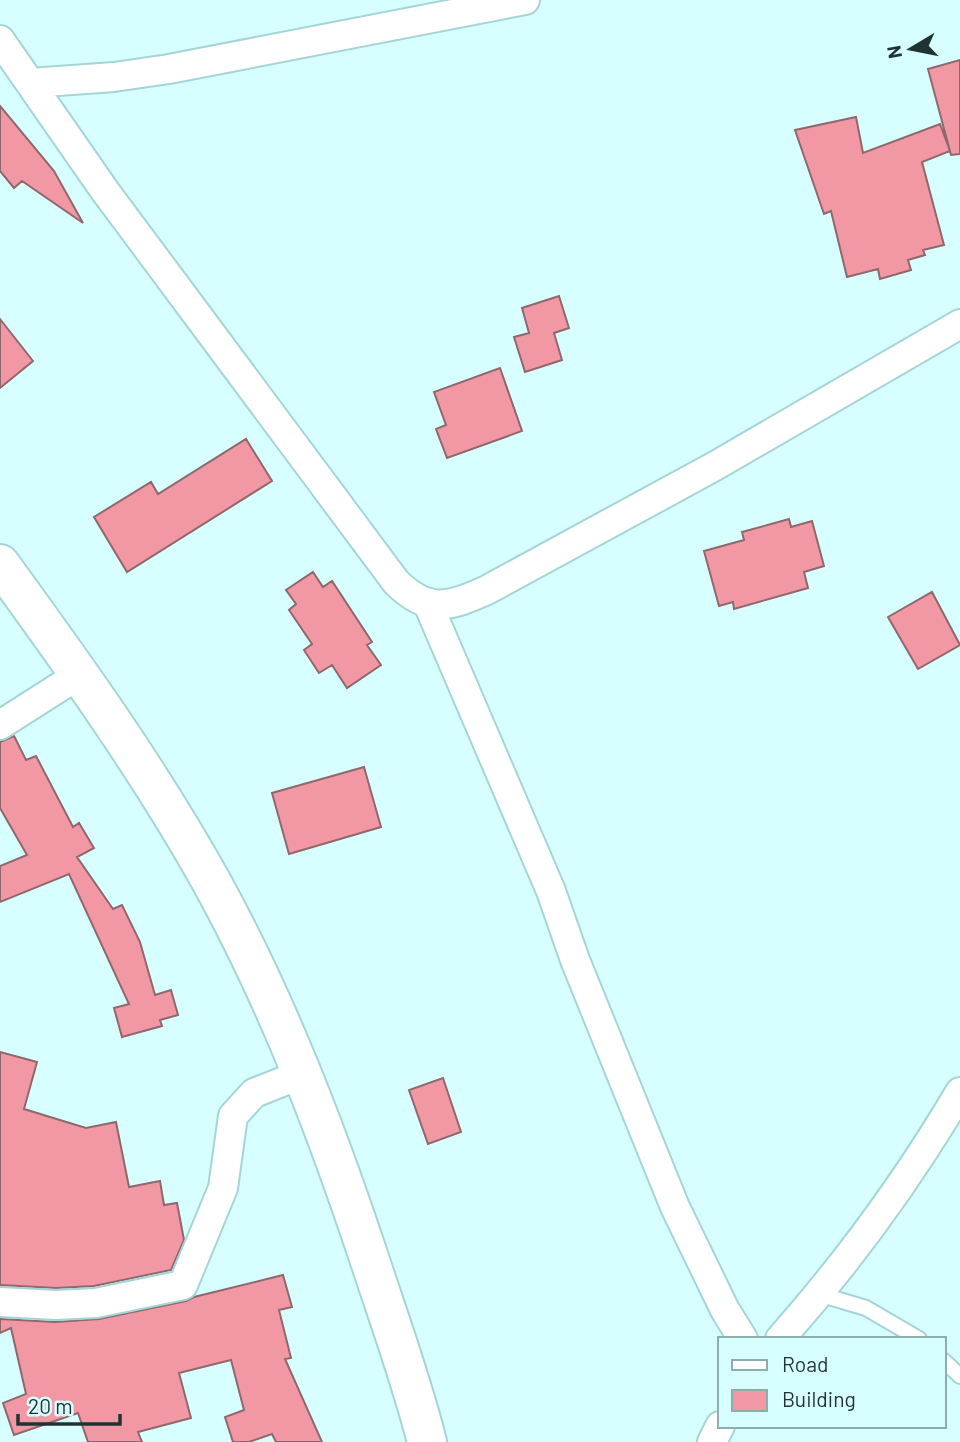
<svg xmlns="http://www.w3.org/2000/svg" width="960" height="1442" viewBox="0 0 960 1442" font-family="Barlow,sans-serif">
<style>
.building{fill:#f298a4;stroke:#8e686c;stroke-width:2}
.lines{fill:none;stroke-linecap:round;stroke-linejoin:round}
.lane-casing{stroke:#a5d5d5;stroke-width:18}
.street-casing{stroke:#a5d5d5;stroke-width:32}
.secondary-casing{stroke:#a5d5d5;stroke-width:42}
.lane{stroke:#fff;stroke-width:14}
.street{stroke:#fff;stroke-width:28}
.secondary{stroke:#fff;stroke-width:38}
</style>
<rect width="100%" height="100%" fill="#d8ffff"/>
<path class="building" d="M960,60V154L951,155L928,69Z
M0,106L54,171L83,223L22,181L14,188L0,171Z
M856,117L863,153L940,124L950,151L922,162L944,245L923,250L925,255L908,260L911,270L880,279L878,269L847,277L831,211L824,214L795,130Z
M559,296L569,328L554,333L562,360L525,372L514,337L529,333L522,308Z
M0,319L33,361L0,388Z
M500,368L522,431L447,458L436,429L446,425L434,392Z
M246,439L272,481L127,572L94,517L151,482L158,494Z
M789,519L791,527L812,521L824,566L804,572L808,588L734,609L733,602L719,606L704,551L744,540L742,532Z
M313,572L323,587L332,581L372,642L367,645L381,665L347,688L332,665L319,673L304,650L312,644L289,610L296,604L286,590Z
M932,592L960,645L918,669L888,617Z
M14,736L26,760L36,756L73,827L79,823L94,848L77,857L113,909L122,905L140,942L155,995L171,990L178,1015L160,1020L162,1026L122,1037L114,1008L129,1004L69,874L0,902V866L27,855L0,808V742Z
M364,767L381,827L289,854L272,793Z
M0,1052L37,1062L24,1109L86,1128L116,1122L129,1187L160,1181L164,1205L177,1203L184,1240L171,1270L94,1286L56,1288L0,1285Z
M443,1078L461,1132L428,1144L409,1090Z
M283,1275L292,1307L279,1310L291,1358L285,1359L322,1442H276L272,1434L249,1442H233L225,1417L244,1410L231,1360L179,1373L191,1418L138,1432L142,1442H88L78,1413L14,1435L3,1403L26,1394L11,1328L0,1333V1319L55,1322L99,1319L186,1301L194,1297Z"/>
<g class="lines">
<defs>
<path id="lane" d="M819,1294L866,1308L919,1339
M944,1361L960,1376"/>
<path id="street" d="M0,40L105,191L396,582C428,614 449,607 487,590L715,466L960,324
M30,83L114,77L169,69L525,0
M428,604L551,891L575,960L675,1207L725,1310L743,1339
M0,725L80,674
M0,1302L56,1305L96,1303L183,1285L223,1188L233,1116L254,1093L302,1074
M780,1339C848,1262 908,1180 960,1092
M712,1442L720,1426"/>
<path id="secondary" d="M0,564C75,667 149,770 211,881C280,1006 330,1139 375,1276C393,1330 413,1386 427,1442"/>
</defs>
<use href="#lane" class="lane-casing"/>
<use href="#street" class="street-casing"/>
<use href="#secondary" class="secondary-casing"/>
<use href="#lane" class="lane"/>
<use href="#street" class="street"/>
<use href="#secondary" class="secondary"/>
</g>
<rect x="718" y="1337" width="228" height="91" fill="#d8ffff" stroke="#8eadad" stroke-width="2"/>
<rect x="732" y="1360" width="35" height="10" fill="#ffffff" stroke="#8eadad" stroke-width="2"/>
<text x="782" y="1372" font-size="21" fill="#1f3333">Road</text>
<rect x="732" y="1390" width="35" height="21" fill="#f298a4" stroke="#8eadad" stroke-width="2"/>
<text x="782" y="1407" font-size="21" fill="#1f3333">Building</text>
<g transform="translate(911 49) rotate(260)" stroke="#d8ffff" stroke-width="5" paint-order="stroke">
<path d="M0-5L12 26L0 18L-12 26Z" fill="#1f3333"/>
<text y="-10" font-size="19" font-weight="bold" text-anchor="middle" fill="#1f3333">N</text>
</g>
<path d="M18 1414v10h102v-10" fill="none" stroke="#1f3333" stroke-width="3.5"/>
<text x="28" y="1414" font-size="21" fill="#1f3333" stroke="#d8ffff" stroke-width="5" paint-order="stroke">20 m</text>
</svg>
